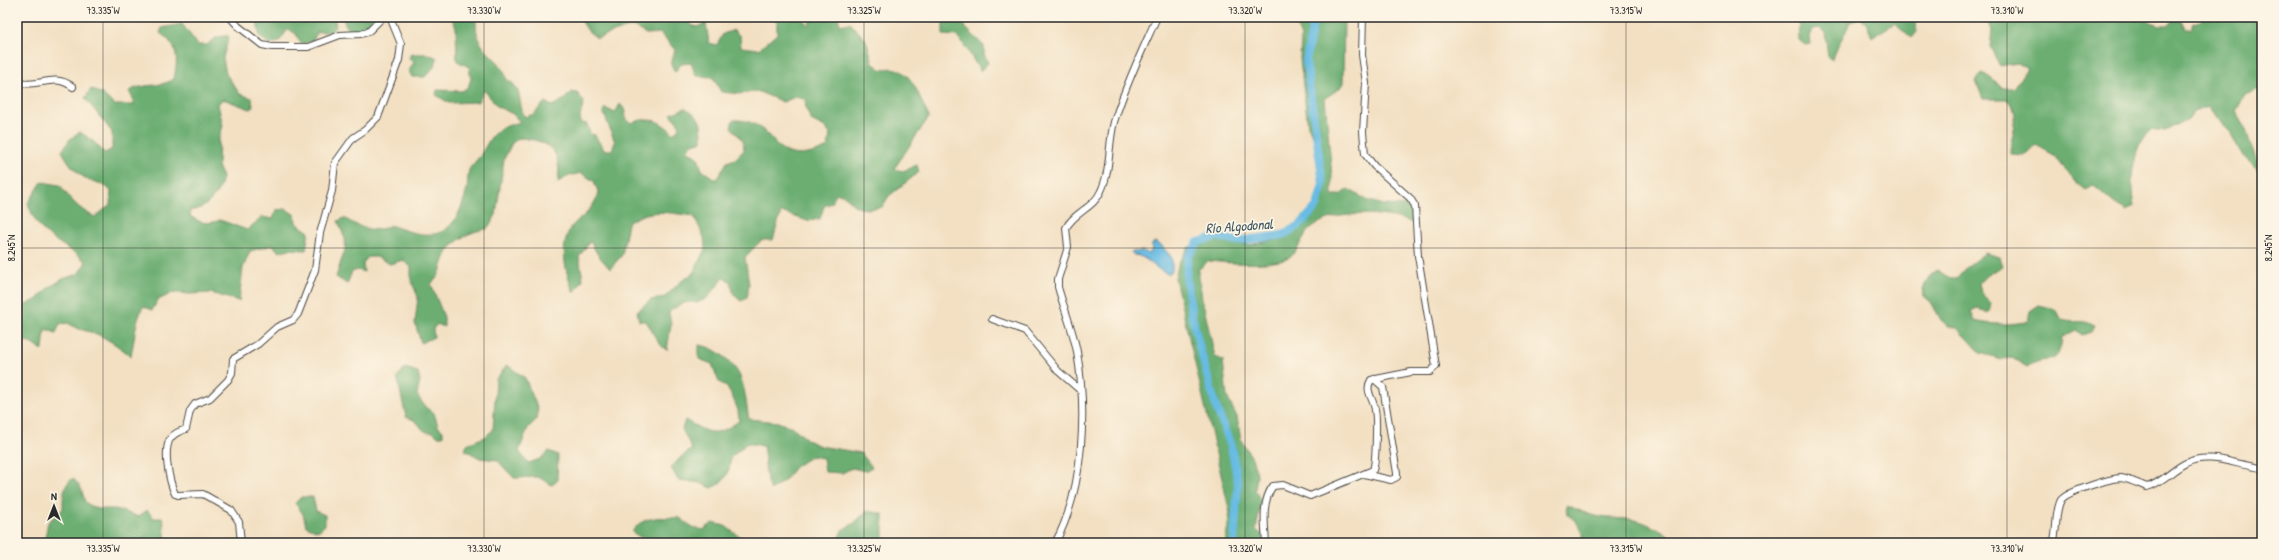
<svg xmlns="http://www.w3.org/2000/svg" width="2279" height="560" viewBox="0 0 2279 560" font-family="'Patrick Hand',sans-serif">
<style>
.forest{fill:#6cae72;stroke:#4c6c4e}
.water{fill:#67bbe3;stroke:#497387}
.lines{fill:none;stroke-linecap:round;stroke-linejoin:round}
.river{stroke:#67bbe3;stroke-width:8}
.minor-casing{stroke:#494642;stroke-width:8}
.minor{stroke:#fff;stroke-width:6}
.ticks{fill:none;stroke:#2b2b2b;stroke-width:1;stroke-opacity:0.45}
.labels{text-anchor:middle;stroke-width:3.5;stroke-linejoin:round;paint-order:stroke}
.water-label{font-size:14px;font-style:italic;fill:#3d5662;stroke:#fcf5e5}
.neatline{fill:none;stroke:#2b2b2b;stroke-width:1.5}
.ticks-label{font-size:10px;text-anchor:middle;fill:#2b2b2b}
</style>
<rect width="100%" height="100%" fill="#fcf5e5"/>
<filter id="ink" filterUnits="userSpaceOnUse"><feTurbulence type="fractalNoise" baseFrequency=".025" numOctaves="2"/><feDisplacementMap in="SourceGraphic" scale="8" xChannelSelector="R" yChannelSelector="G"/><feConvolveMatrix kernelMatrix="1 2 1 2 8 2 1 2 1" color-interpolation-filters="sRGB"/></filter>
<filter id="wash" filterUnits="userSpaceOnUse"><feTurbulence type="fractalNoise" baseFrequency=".012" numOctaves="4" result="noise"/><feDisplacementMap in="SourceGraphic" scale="16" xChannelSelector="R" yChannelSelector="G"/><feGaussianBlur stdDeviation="0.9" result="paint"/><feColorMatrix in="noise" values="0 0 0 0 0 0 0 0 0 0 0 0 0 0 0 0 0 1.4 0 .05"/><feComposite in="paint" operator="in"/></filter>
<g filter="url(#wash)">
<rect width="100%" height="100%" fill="#f3e0c3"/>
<path class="forest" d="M257,17H334L336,26L331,32H317L313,41L301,44L296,34L288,29L279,42L269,44L259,36Z
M342,17H378L369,29L348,30Z
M451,17H476C476,25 476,34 480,42C489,58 501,58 507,80C524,87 517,104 525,117L534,114L545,102L552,106L565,99L571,92L577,93L584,102L580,116L581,123L587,124L591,135L594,134L604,150H612L615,142L603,111L605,108L615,113L620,104L626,111L625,118L631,123C649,116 660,120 674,134L680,126L671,114L685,108C701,116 702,123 702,141L693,144L687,150L698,158L702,170L716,180L727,162L735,159L744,150L743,141L731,127L733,120C781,118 767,175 828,147L830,134L825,127L811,120L806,109L805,99L795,97L783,102L757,91L742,94L721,92L713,77L696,76L691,63L681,64L675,72L671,64L675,50L660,33L646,34L635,27L625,28L597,38L588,31L579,17H696L690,25L697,27L706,23L709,43L717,45L723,34L734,30L740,36L741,47L759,49L777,34V21L767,17H801L809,26L811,17H838L840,25L850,23L866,40L873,63L881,70C911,60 918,97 929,117L894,169L903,171L917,165L919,172L889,196L882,207C867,210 855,211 847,197L836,193L832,203L824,206L820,219L808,221L781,212L773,240H762L745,257L749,284L747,298L741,301L734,295L730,281L724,278L707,298L697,303C685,300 679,305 669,312L671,325L667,350C657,345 653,331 646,321H639L637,311L651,300L665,297L679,283L693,273L705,249L704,237L694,216C668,213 650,207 628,223L622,255L610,269L598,255L590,241L579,257L583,279L574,293C565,272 558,244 573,225C578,219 585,216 589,210C593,206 596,199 599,194L594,181L581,173L569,176L558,182C562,150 549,140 519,138L512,143L504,159L496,215L487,229C469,231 450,242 444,260C439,273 441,275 431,284L444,317V327L437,324L433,329L434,337L421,343L415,323L418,297L411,280V267L403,260L390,264L377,257H368L363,263L364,272L358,270L352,272L347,284L336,277L345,249V239L338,221L344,218C359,227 375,235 390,225C435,242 454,239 467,189C468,183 467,173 470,168C473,164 477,160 480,156C494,133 491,130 520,122L513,114L498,107L484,90L478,102L449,103L436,95L437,90L462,91L468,87L471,79L469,67L457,61L456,27Z
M945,17H965L964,26L984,46V54L988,63L980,71L967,49L957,36L943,35V22Z
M1298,17H1344L1343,83L1339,89L1325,98L1332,177V195H1340L1348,189L1367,200L1383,205L1412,206L1414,214L1412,223C1388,211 1325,209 1307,232C1301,240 1296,257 1284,260C1260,266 1232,263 1208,261L1198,270L1202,299L1215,357L1223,360L1227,397L1237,417L1241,440L1252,458L1257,474L1255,490L1261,501L1256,530L1263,535V543H1225L1230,513L1175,278L1179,262L1189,247L1210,240L1250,245L1278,239L1302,224L1318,206L1324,184L1320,152L1308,126L1300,60L1301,37L1295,22Z
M1798,17H1911L1915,23L1917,32L1912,38L1895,23L1872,37L1866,23L1860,18L1850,21C1846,35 1836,45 1832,59L1828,57L1825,33L1820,28L1813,29L1809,36L1810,44L1805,45L1799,40Z
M1984,17H2144L2145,20L2160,25H2170L2172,21H2181L2185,29H2191L2193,23L2200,21L2204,17H2262V88L2245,95L2236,111C2249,128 2249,148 2259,165L2258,170L2244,156L2229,131L2208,107L2193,112L2188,119L2165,131L2150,129C2132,152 2129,179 2134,207L2127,211L2115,204L2093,185L2085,190L2075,182L2054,155L2036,145L2026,155L2010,154C2010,132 2023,120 2008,99H1983L1976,81L1982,74L1992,78L2002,88H2014L2027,69L2017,63L2000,66L1990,47L1992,30Z
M182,24L198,45H207C214,38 219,35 229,36L223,58L226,74L240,94L252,98L253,107L250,109L223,99L218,104L223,126L219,138L218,166L223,178C219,193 206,211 190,210V216C201,223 207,225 220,220L247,230L262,217L273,219L276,210L286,209L295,215L296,223L309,232L306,250L289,249L279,252L273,245L250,251L243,268L239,301L210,293L189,294L175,292L158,300L152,310L143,306L137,322L131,356C121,348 111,341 99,335C88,330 78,331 68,323L60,324L56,333L45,329L43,350L28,342L17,339V309L36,300L48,288L63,279L78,274L86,262C62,240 39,240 28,203L42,182L60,185C70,199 79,210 95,217L110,205L111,191C101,181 96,184 85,178C74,171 68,162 62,151L70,139L80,132L93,141L105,153L112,149V132L85,98L91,89L102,94L115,105H134L133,99L129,91C143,83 160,88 174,79C178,58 179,46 160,33L162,28Z
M411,54H429L437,58L435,66L425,77H412L409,71L414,62L409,58Z
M1985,253L2000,257L2003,266L1987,275L1979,283L1981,293L1991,303L1989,312L1977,309L1971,312L1975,321C1988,325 2015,325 2028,321L2030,311L2039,305L2056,309L2062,320C2073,324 2084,318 2094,326L2091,332L2082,335L2076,330L2062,337C2059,371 2046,353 2027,367L2012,358L2002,359L1980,353L1957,328L1948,326L1941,320L1931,302L1924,296L1923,286L1929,277L1937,270L1948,277L1957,279L1966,267Z
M699,345C716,347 735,363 741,379C746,392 746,406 749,419L778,422L795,429L809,441L820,446L861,453L872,467L865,471L852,468L842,473L825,472L823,458L812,456L795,467L785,480L771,490C764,478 766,461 763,446L747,443L730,458C731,473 725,481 712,488L700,483L678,480L671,468L680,458L692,449L682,429L685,420C710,434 714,438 739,421L738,410L732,396L726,386L719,382L712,364L699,359Z
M507,365L525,378L538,409L536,420L528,428L519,451L528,463L540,459L549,451L558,455L557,481L552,485L538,477L514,478L497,460L480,458L465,450L467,444L485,437L493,430L496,379Z
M405,368L418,372L420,381L417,395L426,408L434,413L438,426L443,431V436H437L433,432C421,433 423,427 415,421C413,419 408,418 406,417L397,377Z
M73,478L81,488L85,502L91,506L98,509H116L139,517L147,510L154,518H163L166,540L160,541V543H44L48,522L63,509C63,496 62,486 73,478Z
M301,497H313L316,511L325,515V525L318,531L306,526L303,514L295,503Z
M1566,505C1581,511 1595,518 1611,518C1619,519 1627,518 1635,520C1654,524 1667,537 1685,543H1581C1585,529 1577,522 1567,514Z
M867,511L883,514V543H837L842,530L853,524Z
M680,518L692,527L703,530L713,523L725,526L743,539H758L769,543H657L655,538L640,537L632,532C644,514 661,518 680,518Z"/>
<path class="water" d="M1155,242L1161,245L1172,258V271L1168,274C1154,269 1147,255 1133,255L1131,252L1143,251L1149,254L1152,249V244Z"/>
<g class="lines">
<path class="river" d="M1234,543L1238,483L1231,446L1216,407L1200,349L1192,316L1186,276L1188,257L1198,242L1217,237L1237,241L1283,235L1301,224L1317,206L1323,184L1306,61L1314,17"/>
</g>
</g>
<g filter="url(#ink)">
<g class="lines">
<defs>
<path id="minor" d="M230,17L238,26L262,45L272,47H308L340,35L361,34L368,32L383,17
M17,83C40,88 53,72 73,87
M992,319L1025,331L1058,371L1081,391
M1364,474L1391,480L1397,477V473L1383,387L1374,379
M241,543L239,522L231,510L203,494L178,495L175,494C169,481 163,451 170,439C174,433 180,431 186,429L190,411L195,404L210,398L228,380L232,373L233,359L258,344L277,327L293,320L298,314L315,270L320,233L332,191L335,163L353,138L365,130L378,117L399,60L401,44L390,17
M1055,543C1084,490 1087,411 1077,352C1073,330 1064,309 1058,287V279L1068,247L1066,228C1074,212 1094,208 1101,191C1111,170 1108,144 1114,122C1125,86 1142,51 1157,17
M1266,543C1265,525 1261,502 1273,486L1283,485L1310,496L1373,470C1376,463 1377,418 1375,410C1374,399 1364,391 1371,380L1411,372H1430L1436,366L1418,256L1415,206L1410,198L1374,166L1365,154L1363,132L1366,83L1362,55L1363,17
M2053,543C2058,530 2054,513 2061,500C2066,492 2111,478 2121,478C2129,479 2139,484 2147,487C2162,483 2173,469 2186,463C2209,451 2238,466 2262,468"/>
</defs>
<use href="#minor" class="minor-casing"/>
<use href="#minor" class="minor"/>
</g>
</g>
<path class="ticks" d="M103,17V543M484,17V543M864,17V543M1245,17V543M1626,17V543M2007,17V543M17,248H2262"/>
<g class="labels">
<g class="water-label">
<text transform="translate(1239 226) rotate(-4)" y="5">Río Algodonal</text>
</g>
</g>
<rect width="2279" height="560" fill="none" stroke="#fcf5e5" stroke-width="44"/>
<g transform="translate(54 506)" stroke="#fcf5e5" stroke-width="3" paint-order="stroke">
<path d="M0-3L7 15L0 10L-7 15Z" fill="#2b2b2b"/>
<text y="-6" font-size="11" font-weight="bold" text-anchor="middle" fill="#2b2b2b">N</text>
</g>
<rect x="22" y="22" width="2235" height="516" class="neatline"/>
<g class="ticks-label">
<text x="103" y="14">73.335°W</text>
<text x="484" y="14">73.330°W</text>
<text x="864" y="14">73.325°W</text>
<text x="1245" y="14">73.320°W</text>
<text x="1626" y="14">73.315°W</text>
<text x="2007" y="14">73.310°W</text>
<text transform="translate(11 248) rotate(-90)" y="4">8.245°N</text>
<text transform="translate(2268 248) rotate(-90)" y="4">8.245°N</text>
<text x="103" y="552">73.335°W</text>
<text x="484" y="552">73.330°W</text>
<text x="864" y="552">73.325°W</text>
<text x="1245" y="552">73.320°W</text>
<text x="1626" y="552">73.315°W</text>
<text x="2007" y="552">73.310°W</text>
</g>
</svg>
